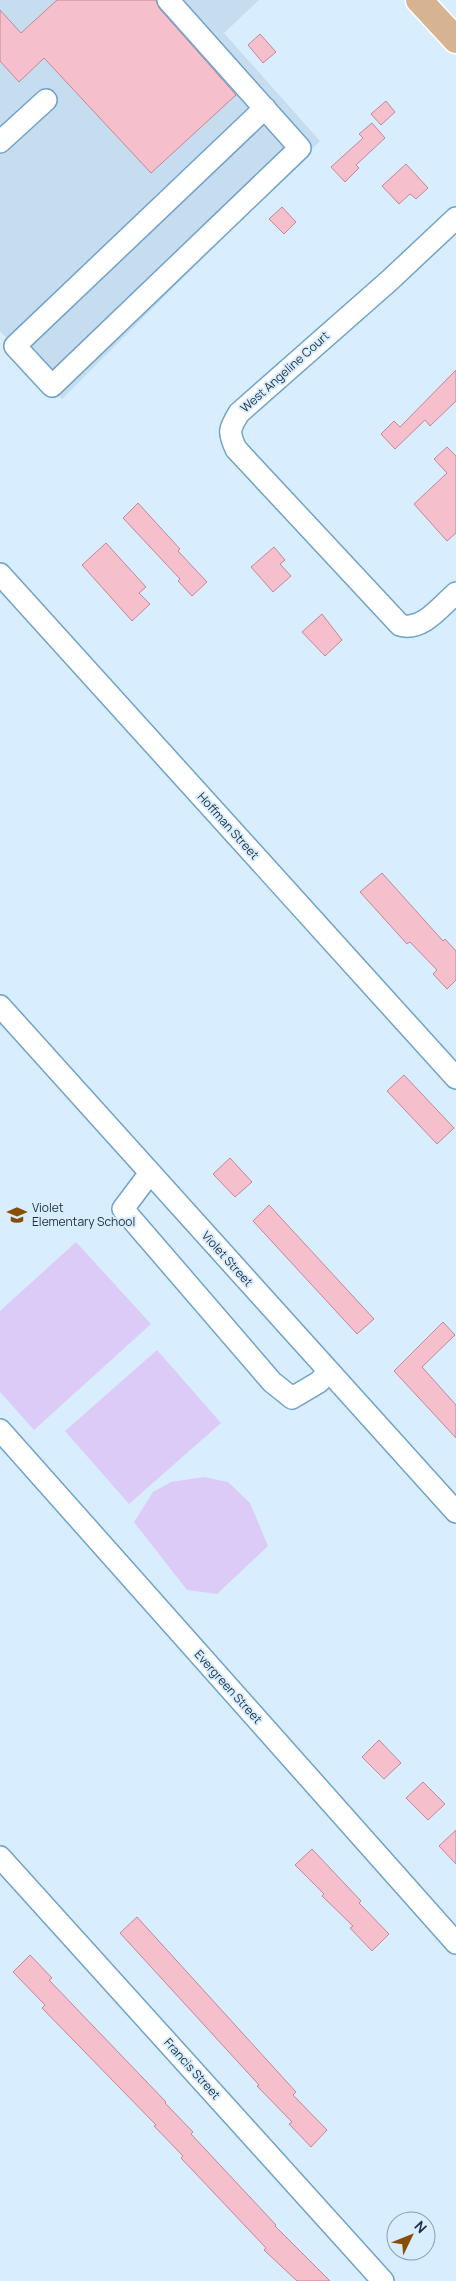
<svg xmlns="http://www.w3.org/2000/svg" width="456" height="2281" viewBox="0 0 456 2281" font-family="Manrope,sans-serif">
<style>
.built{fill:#c6ddf0}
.green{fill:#ddcbf7}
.building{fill:#f5bfcb;stroke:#c58695}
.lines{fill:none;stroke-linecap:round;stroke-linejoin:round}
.minor-casing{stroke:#70a2ca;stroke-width:24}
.major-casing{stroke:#fff;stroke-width:29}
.minor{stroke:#fff;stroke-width:21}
.major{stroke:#d7b491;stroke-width:26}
.labels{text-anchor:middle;stroke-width:4;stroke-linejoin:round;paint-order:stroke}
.street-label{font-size:12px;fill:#1a2e3f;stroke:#d8edfe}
.poi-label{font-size:12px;fill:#1a2e3f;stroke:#d8edfe;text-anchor:start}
</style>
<rect width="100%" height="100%" fill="#d8edfe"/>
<path class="built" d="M0,0H259L224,33L320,141L62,399L0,331Z"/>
<path class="green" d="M76,1242L151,1324L34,1430L0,1392V1311Z
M157,1350L221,1423L129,1504L65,1431Z
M204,1477L228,1482L250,1503L268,1546L217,1594L187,1590L134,1522L153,1492L171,1482Z"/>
<path class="building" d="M57,0H156L159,8L236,95L151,173L44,58L19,82L0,61V10L21,33Z
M260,34L276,52L263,63L248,45Z
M386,101L395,112L381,125L371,114Z
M372,123L385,138L356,165L359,168L345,182L331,167L363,138L359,134Z
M406,164L428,188L416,199L410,194L399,204L382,186Z
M282,207L296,222L284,234L269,219Z
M456,370V401L430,426L425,420L395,449L381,434L394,421L400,427Z
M447,447L456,456V533L447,541L414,504L447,473L434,459Z
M138,503L180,549L178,551L207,582L192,596L178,581L180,579L123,518Z
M106,543L146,587L139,593L150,604L132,621L82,565Z
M274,547L285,560L280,564L291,576L273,592L251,567Z
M322,614L342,640L325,656L302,632Z
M382,873L443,941L445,939L456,951V980L447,989L433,974L437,970L410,942L407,944L360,892Z
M404,1075L454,1128L437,1144L387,1091Z
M230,1158L252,1182L235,1197L213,1174Z
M269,1205L374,1319L357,1334L253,1221Z
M443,1322L455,1335L422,1367L456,1405V1438L394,1371Z
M379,1740L401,1763L384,1779L362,1757Z
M423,1782L445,1804L428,1820L406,1798Z
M456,1830V1864L439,1846Z
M312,1849L361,1901L359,1903L389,1934L372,1951L350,1928L353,1926L322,1896L324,1894L295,1865Z
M137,1917L296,2092L293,2095L327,2130L311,2147L289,2124L292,2122L257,2086L259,2085L120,1933Z
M30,1955L52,1978L49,1980L166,2102L165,2103L193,2132L191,2134L276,2225L275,2226L330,2281H297L264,2250L266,2248L181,2158L183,2156L154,2126L156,2125L42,2008L45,2005L13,1972Z"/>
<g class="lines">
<defs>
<path id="minor" d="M168,0L300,148L52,386L15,346L265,108
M0,142L46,100
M456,218L390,280L239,413C229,429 228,432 236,449L400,625C422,632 441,606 456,593
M0,574L456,1078
M0,1006L456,1512
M150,1173L123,1209L272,1382L292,1398L319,1382L328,1372
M0,1430L456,1943
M0,1857L383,2281"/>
<path id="major" d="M419,0L456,40"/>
</defs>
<use href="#minor" class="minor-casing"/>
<use href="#major" class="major-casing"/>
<use href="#minor" class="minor"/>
<use href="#major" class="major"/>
</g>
<defs>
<symbol id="school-bare" viewBox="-9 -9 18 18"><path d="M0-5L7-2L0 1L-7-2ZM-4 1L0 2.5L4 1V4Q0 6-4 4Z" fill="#884f04" stroke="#d8edfe" stroke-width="2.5" paint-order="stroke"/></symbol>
</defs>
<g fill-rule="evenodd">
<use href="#school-bare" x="3" y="1201" width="28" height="28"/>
</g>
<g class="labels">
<g class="street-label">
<text transform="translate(285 372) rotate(-42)" y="4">West Angeline Court</text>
<text transform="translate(228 826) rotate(48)" y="4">Hoffman Street</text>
<text transform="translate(227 1259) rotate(48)" y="4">Violet Street</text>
<text transform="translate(228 1687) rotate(48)" y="4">Evergreen Street</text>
<text transform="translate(192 2069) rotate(48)" y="4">Francis Street</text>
</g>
<g class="poi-label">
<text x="32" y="1212">Violet<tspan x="32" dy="14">Elementary School</tspan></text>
</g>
</g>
<g transform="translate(411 2236) rotate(47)"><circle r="24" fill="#d8edfe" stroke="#8ca1b2"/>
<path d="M0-4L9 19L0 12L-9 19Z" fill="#884f04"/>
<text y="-8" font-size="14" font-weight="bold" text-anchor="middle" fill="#1a2e3f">N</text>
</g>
</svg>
